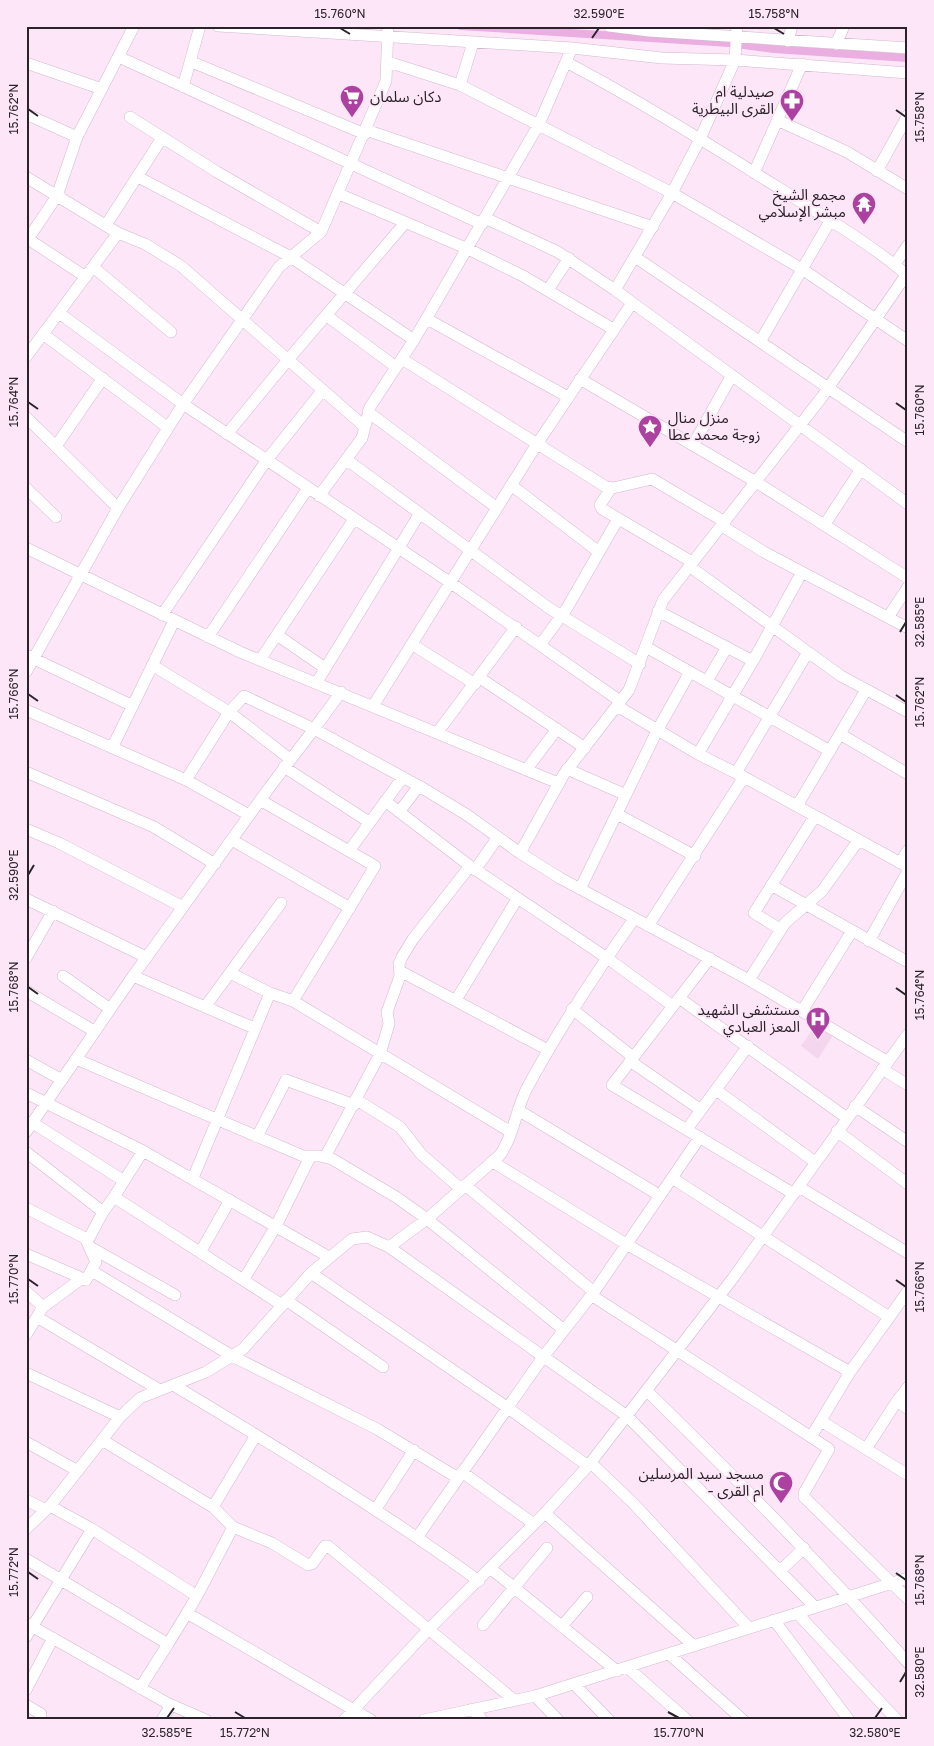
<svg xmlns="http://www.w3.org/2000/svg" width="934" height="1746" viewBox="0 0 934 1746" font-family="'Golos Text','Noto Sans Arabic',sans-serif">
<style>
.built{fill:#f4d7ef}
.lines{fill:none;stroke-linecap:round;stroke-linejoin:round}
.canal{stroke:#ebaee1;stroke-width:8}
.minor-casing{stroke:#d1bacc;stroke-width:12}
.minor{stroke:#fff;stroke-width:11}
.ticks{fill:none;stroke:#2b232a;stroke-width:2}
.labels{text-anchor:middle;stroke-width:4;stroke-linejoin:round;paint-order:stroke}
.poi-label{font-size:15px;fill:#2b232a;stroke:#fee6f9;text-anchor:end}
.neatline{fill:none;stroke:#2b232a;stroke-width:2}
.ticks-label{font-size:12px;text-anchor:middle;fill:#2b232a}
</style>
<rect width="100%" height="100%" fill="#fee6f9"/>
<path class="built" d="M816,1024L834,1034L818,1059L801,1046Z"/>
<g class="lines">
<path class="canal" d="M461,26L729,43L774,49L908,58"/>
<defs>
<path id="minor" d="M218,26L572,48L662,58L735,60L908,73
M609,26L649,31L908,48
M737,26L735,60L700,139L672,193L615,290L908,504
M788,41L792,26
M836,44L844,26
M119,57L482,224
M192,62L365,134
M388,62L460,85L672,193L802,269L908,341
M566,62C640,101 711,145 782,190C824,217 870,243 908,276
M26,63L102,89
M460,85L473,43
M183,87L200,26
M26,114L77,137
M130,117L217,172L321,232
M777,120L847,152L908,189
M366,130L653,227
M877,171L908,115
M754,173L802,64
M26,177L118,233L145,244L181,266L365,427
M138,177L289,256L414,340
M339,194L468,249L523,276L613,329
M485,218L558,252L615,290
M106,225L162,138
M28,239L86,277
M26,242L57,196L77,137L134,26
M635,257L908,442
M895,264L908,245
M93,267L171,332
M548,290L569,258
M59,313L183,404L451,583L620,701
M327,316L396,367
M427,319L568,397
M43,334L167,427
M760,342L830,221
M26,357L118,233
M402,359L606,487L613,488L652,479L725,522
M580,379L756,482L908,578
M368,412L497,508
M26,417L118,508
M227,434L287,361L405,223
M693,445L732,375
M56,446L103,378
M347,460L549,608L640,664
M511,485L599,552
M26,488L56,517
M611,488L600,505L602,509L692,562
M319,496L362,438L370,407L414,340L539,124L572,48
M825,524L861,469
M722,526L764,552L908,628
M26,548L240,652L558,783
M689,566L841,676L908,712
M658,611L753,661
M162,615L266,461L322,391
M888,617L908,587
M277,635L325,668
M208,637L308,488
M413,645L475,684
M540,645L567,608L618,519
M646,647L830,751
M28,656L133,706
M260,660L354,519
M152,665L229,712L290,759
M26,672L118,508L183,404L279,267L321,232L386,81L388,26
M480,678L585,748
M707,681L727,647
M317,682L420,513
M373,706L537,444L632,303
M617,706L698,754L744,777L908,867
M26,710L186,780L249,815
M437,733L516,627
M840,734L908,774
M112,748L174,621
M698,754L753,661L802,572
M284,767L369,822
M567,769L626,795
M526,770L557,729
M26,772L154,827L215,864
M736,773L808,652
M186,780L229,712L244,696L314,729L341,692
M260,800L375,866L293,1001L511,1132
M385,801L470,866L607,958L673,1006
M797,806L866,690
M399,812L419,786
M617,814L695,856
M26,829L59,843L183,907
M232,840L350,908
M349,851L403,777
M520,853L564,774L629,690L663,600L822,397L906,275
M900,863L908,850
M475,870L498,837
M771,885L908,962
M580,889L657,731L690,672
M26,899L146,957
M648,926L744,777
M780,929L754,913L815,816
M869,941L908,871
M26,958L53,911
M710,958L612,1085L794,1194
M400,971L548,1050
M230,973L270,993
M63,976L110,1009
M133,976L254,1028
M749,980L785,923L822,891L858,841
M26,991L94,1031
M679,998L847,1118
M456,1000L517,899
M205,1007L281,903
M572,1009L633,1057
M802,1011L852,931
M76,1059L303,1156H320L332,1159L396,1197L427,1219L564,1330
M26,1060L62,1080
M630,1061L701,1110
M882,1069L908,1085
M716,1090L815,1162
M26,1093L143,1151L329,1257
M357,1100L400,1127L421,1154L461,1189
M855,1106L908,1142
M518,1110L659,1195
M33,1123L124,1181L114,1197L282,1305
M687,1129L748,1046
M837,1131L908,1184
M26,1132L133,976L269,788L314,729L419,786L467,815L520,853L560,878L749,980L888,1062
M257,1137L286,1080L354,1105
M26,1152L103,1212L114,1197
M325,1157L380,1054L389,1024L387,1012L400,976L399,964L402,957L413,939L470,866
M493,1162L626,1244L850,1372
M193,1178L270,993L293,1001
M672,1178L889,1317
M124,1181L143,1151
M465,1185L594,1292
M799,1187L908,1253
M26,1208L87,1239
M90,1247L175,1295
M389,1247L627,1416L815,1607
M201,1251L230,1200
M26,1254L86,1280L96,1262L87,1242L103,1212
M92,1271L232,1356L377,1429L458,1478
M311,1273L508,1408L588,1466
M244,1279L276,1226L310,1157
M26,1291L43,1307
M591,1295L811,1437L850,1372L908,1291
M286,1300L383,1367
M37,1317L158,1389
M26,1335L43,1307L81,1279
M26,1373L120,1417
M175,1386C278,1448 381,1510 479,1581
M908,1387L897,1401L908,1409
M647,1391C737,1479 825,1568 908,1663
M821,1421L908,1475
M811,1437L829,1449L804,1493V1497L908,1599
M102,1440L213,1507L233,1527L272,1543L308,1565L312,1564L325,1546H328L514,1700
M26,1442L78,1471
M866,1449L897,1401
M591,1463L633,1503L749,1628
M462,1472L534,1524
M26,1500L46,1510
M50,1506L92,1529L197,1596L187,1613L371,1720
M213,1507L256,1435
M376,1509L414,1450
M545,1513L694,1646
M26,1529L50,1506L120,1417L140,1398L206,1372L243,1349L311,1273L352,1239L367,1237L389,1247L427,1219L500,1155C514,1135 516,1109 527,1088C559,1029 595,974 634,919
M418,1536L543,1357L594,1292L700,1137
M26,1559L168,1644L187,1613
M490,1568L617,1671
M780,1571L804,1548
M197,1596L233,1527
M797,1613L897,1720
M774,1620L849,1720
M26,1623L167,1703L206,1720
M483,1625L547,1548
M562,1626L587,1597
M26,1637L92,1529
M669,1654L743,1720
M628,1668L687,1720
M574,1684L609,1720
M140,1688L168,1644
M26,1690L53,1638
M535,1696L558,1720
M26,1705L41,1714L40,1720
M472,1709L482,1720
M162,1720L171,1705
M344,1720L428,1630L545,1513L588,1466L733,1278L908,1034
M424,1720L535,1696L908,1578"/>
</defs>
<use href="#minor" class="minor-casing"/>
<use href="#minor" class="minor"/>
</g>
<path class="ticks" d="M340,28L350,34M774,28L784,34M592,38L599,28M28,109L38,116M896,110L906,117M28,402L38,409M896,403L906,410M900,632L906,622M28,694L38,701M896,695L906,702M28,875L34,865M28,987L38,994M896,988L906,995M28,1279L38,1286M896,1280L906,1287M28,1572L38,1579M896,1573L906,1580M900,1682L906,1672M235,1712L245,1718M668,1712L679,1718M167,1718L174,1708M875,1718L882,1708"/>
<defs>
<symbol id="supermarket-pin" viewBox="-11 -11 22 30"><path d="M0 17L-7.5 6A9.5 9.5 0 1 1 7.5 6Z" fill="#ad41a1" stroke="#fee6f9"/><path d="M-6-5.5h2.5l.6 2H6L4.5 2H-2.5L-4.4-4H-6ZM-1.5 3.2a1.3 1.3 0 1 0 .1 0ZM3 3.2a1.3 1.3 0 1 0 .1 0Z" fill="#fff"/></symbol>
<symbol id="pharmacy-pin" viewBox="-11 -11 22 30"><path d="M0 17L-7.5 6A9.5 9.5 0 1 1 7.5 6Z" fill="#ad41a1" stroke="#fee6f9"/><path d="M-2-6h4v4h4v4h-4v4h-4v-4h-4v-4h4Z" fill="#fff"/></symbol>
<symbol id="temple-pin" viewBox="-11 -11 22 30"><path d="M0 17L-7.5 6A9.5 9.5 0 1 1 7.5 6Z" fill="#ad41a1" stroke="#fee6f9"/><path d="M0-6L5-2H3V0L6.5 2.5H4V6H1.5V3h-3V6H-4V2.5H-6.5L-3 0V-2H-5Z" fill="#fff"/></symbol>
<symbol id="sight-pin" viewBox="-11 -11 22 30"><path d="M0 17L-7.5 6A9.5 9.5 0 1 1 7.5 6Z" fill="#ad41a1" stroke="#fee6f9"/><path d="M0-6L1.8-2.2L6-1.7L2.9 1.2L3.7 5.4L0 3.3L-3.7 5.4L-2.9 1.2L-6-1.7L-1.8-2.2Z" fill="#fff"/></symbol>
<symbol id="hospital-pin" viewBox="-11 -11 22 30"><path d="M0 17L-7.5 6A9.5 9.5 0 1 1 7.5 6Z" fill="#ad41a1" stroke="#fee6f9"/><path d="M-5-5h3v3.5h4V-5h3V5h-3V1.5h-4V5h-3Z" fill="#fff"/></symbol>
<symbol id="mosque-pin" viewBox="-11 -11 22 30"><path d="M0 17L-7.5 6A9.5 9.5 0 1 1 7.5 6Z" fill="#ad41a1" stroke="#fee6f9"/><path d="M3.5-4.9A6 6 0 1 0 3.5 4.9A5 5 0 1 1 3.5-4.9Z" fill="#fff"/></symbol>
</defs>
<g fill-rule="evenodd">
<use href="#supermarket-pin" x="338" y="83" width="28" height="38"/>
<use href="#pharmacy-pin" x="778" y="87" width="28" height="38"/>
<use href="#temple-pin" x="850" y="190" width="28" height="38"/>
<use href="#sight-pin" x="636" y="413" width="28" height="38"/>
<use href="#hospital-pin" x="804" y="1005" width="28" height="38"/>
<use href="#mosque-pin" x="767" y="1469" width="28" height="38"/>
</g>
<g class="labels">
<g class="poi-label">
<text x="774" y="97">صيدلية ام<tspan x="774" dy="17">القرى البيطرية</tspan></text>
<text x="370" y="102" text-anchor="start">دكان سلمان</text>
<text x="846" y="200">مجمع الشيخ<tspan x="846" dy="17">مبشر الإسلامي</tspan></text>
<text x="668" y="423" text-anchor="start">منزل منال<tspan x="668" dy="17">زوجة محمد عطا</tspan></text>
<text x="800" y="1015">مستشفى الشهيد<tspan x="800" dy="17">المعز العبادي</tspan></text>
<text x="764" y="1479">مسجد سيد المرسلين<tspan x="764" dy="17">- ام القرى</tspan></text>
</g>
</g>
<rect width="934" height="1746" fill="none" stroke="#fee6f9" stroke-width="55"/>
<rect x="28" y="28" width="878" height="1690" class="neatline"/>
<g class="ticks-label">
<text x="340" y="18">15.760°N</text>
<text x="599" y="18">32.590°E</text>
<text x="774" y="18">15.758°N</text>
<text transform="translate(14 109) rotate(-90)" y="4">15.762°N</text>
<text transform="translate(920 117) rotate(-90)" y="4">15.758°N</text>
<text transform="translate(14 402) rotate(-90)" y="4">15.764°N</text>
<text transform="translate(920 410) rotate(-90)" y="4">15.760°N</text>
<text transform="translate(920 622) rotate(-90)" y="4">32.585°E</text>
<text transform="translate(14 694) rotate(-90)" y="4">15.766°N</text>
<text transform="translate(920 702) rotate(-90)" y="4">15.762°N</text>
<text transform="translate(14 875) rotate(-90)" y="4">32.590°E</text>
<text transform="translate(14 987) rotate(-90)" y="4">15.768°N</text>
<text transform="translate(920 995) rotate(-90)" y="4">15.764°N</text>
<text transform="translate(14 1279) rotate(-90)" y="4">15.770°N</text>
<text transform="translate(920 1287) rotate(-90)" y="4">15.766°N</text>
<text transform="translate(14 1572) rotate(-90)" y="4">15.772°N</text>
<text transform="translate(920 1580) rotate(-90)" y="4">15.768°N</text>
<text transform="translate(920 1672) rotate(-90)" y="4">32.580°E</text>
<text x="167" y="1737">32.585°E</text>
<text x="245" y="1737">15.772°N</text>
<text x="679" y="1737">15.770°N</text>
<text x="875" y="1737">32.580°E</text>
</g>
</svg>
